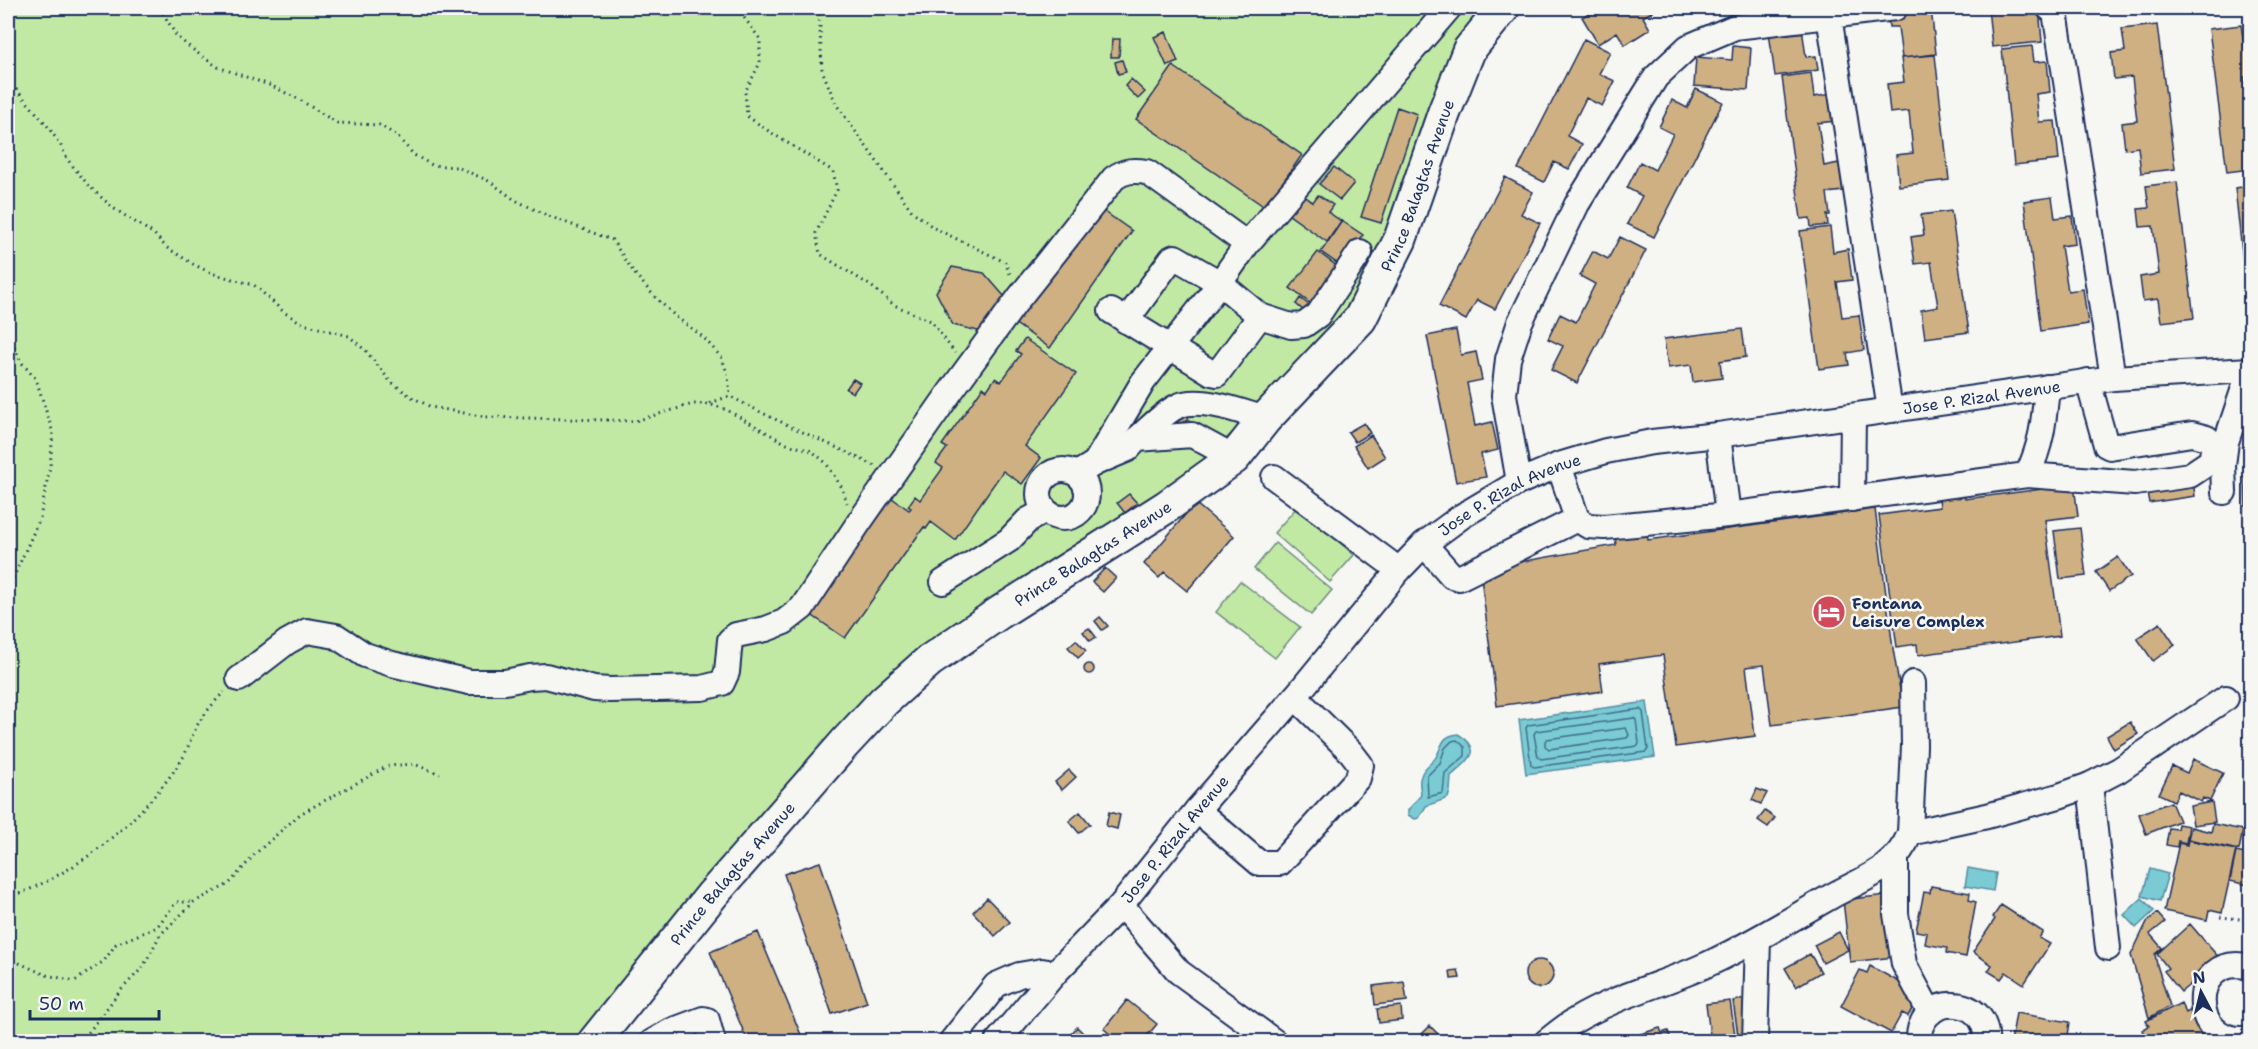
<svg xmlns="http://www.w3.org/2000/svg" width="2258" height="1049" viewBox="0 0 2258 1049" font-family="'Shantell Sans',sans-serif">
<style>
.green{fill:#c2e9a4;stroke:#6e8c81;stroke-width:1.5}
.water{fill:#7acbd3;stroke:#548da4;stroke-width:1.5}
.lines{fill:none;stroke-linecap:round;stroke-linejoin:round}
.shore{stroke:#416d8d;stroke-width:1.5}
.building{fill:#cfb083;stroke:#1b2f5e;stroke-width:1.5}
.minor-casing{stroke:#1b2f5e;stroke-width:28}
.major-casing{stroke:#1b2f5e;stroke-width:36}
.path{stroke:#1b2f5e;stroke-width:3;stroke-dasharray:1.5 4.5;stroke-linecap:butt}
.minor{stroke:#f6f6f2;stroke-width:24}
.major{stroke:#f6f6f2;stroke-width:32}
.labels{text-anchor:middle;stroke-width:5;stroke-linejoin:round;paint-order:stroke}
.street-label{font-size:16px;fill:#1b2f5e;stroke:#f6f6f2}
.poi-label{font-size:16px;font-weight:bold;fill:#1b2f5e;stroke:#f6f6f2;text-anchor:start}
</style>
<rect width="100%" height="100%" fill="#f6f6f2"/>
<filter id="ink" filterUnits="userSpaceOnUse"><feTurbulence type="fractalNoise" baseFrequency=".0167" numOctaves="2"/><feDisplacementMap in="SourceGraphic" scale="12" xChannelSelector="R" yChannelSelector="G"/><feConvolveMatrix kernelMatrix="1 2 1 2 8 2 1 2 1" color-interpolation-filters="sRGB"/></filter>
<g filter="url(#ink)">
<path class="green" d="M8,8H1488L1359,298L1263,404L1197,466L851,715L576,1042L8,1041Z
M1298,506L1354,555L1330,582L1274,533Z
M1275,543L1332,590L1311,615L1254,569Z
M1240,581L1300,627L1275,658L1216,612Z"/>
<path class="water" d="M1647,702L1655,757L1526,774L1519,720Z
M1458,734C1486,751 1467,761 1451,776L1450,791L1448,798L1426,806L1419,818L1415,819L1408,815V810L1421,795C1421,789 1418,782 1421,776C1423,767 1432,764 1436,757C1443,745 1441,736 1458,734Z
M1968,868L1996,873L1993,891L1965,886Z
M2150,869L2168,874L2160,901L2142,896Z
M2142,898L2154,911L2136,928L2124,915Z"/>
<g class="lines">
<path class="shore" d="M1640,709L1643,712L1648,749L1646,752L1534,767L1531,765L1526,728L1528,725Z
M1634,718L1636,720L1639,743L1638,746L1541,759L1538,757L1534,734L1536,731Z
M1626,728L1629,735L1627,738L1549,749L1545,746V741L1547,739Z
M1452,741L1457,740L1465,747V756L1445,773L1443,793L1428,797L1427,776L1440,763L1445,748Z"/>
</g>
<path class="building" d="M1598,8H1658L1643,17L1650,29L1625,45L1617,32L1598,44L1582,17Z
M1918,8H1931L1936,54L1902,58L1898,27H1889L1887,11Z
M1988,8H2009V11L2039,8L2042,42L1992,47Z
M1801,21L1806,57L1816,56L1818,70L1775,76L1768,25Z
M2157,25L2175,169L2141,173L2138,147L2125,149L2122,123L2137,121L2132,77L2114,79L2111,53L2125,51L2122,29Z
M2241,25L2245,48L2250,47V77H2244L2249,115H2250V169L2227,172L2209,29Z
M1166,32L1178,62L1167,66L1154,37Z
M1112,39H1120L1119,57H1111Z
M1584,39L1610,52L1599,74L1615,81L1602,106L1586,98L1567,136L1582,144L1569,169L1554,162L1544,182L1518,169Z
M1733,46L1751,48L1748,90L1694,86L1696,57L1732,60Z
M2032,46L2034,62L2047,61L2050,92L2036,94L2039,122L2055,121L2059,160L2014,165L2002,49Z
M1935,55L1949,180L1899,186L1896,155L1913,153L1909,111L1890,113L1887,84L1904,82L1901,58Z
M1122,60L1126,72L1118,74L1115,62Z
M1173,66L1302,155L1265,207L1136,119Z
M1811,73L1814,97L1831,94L1835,121L1818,123L1824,166L1839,163L1843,191L1827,193L1830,215H1827L1828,225L1811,227L1810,218L1801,219L1782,77Z
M1131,79L1145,92L1138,99L1125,86Z
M1696,89L1723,102L1654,237L1627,224L1642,196L1627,188L1640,162L1655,170L1673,134L1659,127L1672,100L1687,108Z
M1397,107L1417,114L1381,223L1361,217Z
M1334,167L1354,183L1340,200L1319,184Z
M1505,177L1533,192L1521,214L1540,223L1495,309L1477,300L1466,320L1439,306Z
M2177,182L2194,318L2161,322L2158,299L2143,301L2140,277L2159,274L2153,226L2140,227L2138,209L2149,208L2146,186Z
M2250,186V316H2249L2235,188Z
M1299,192L1313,202L1318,195L1333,205L1328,212L1341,221L1327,242L1285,212Z
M2052,197L2055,218L2072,216L2075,244L2061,246L2068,291L2083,289L2088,324L2041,331L2024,201Z
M1095,205L1132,231L1050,348L1013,322Z
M1951,211L1969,332L1925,338L1921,310L1938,307L1931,262L1915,264L1911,237L1924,235L1921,215Z
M1342,221L1363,235L1341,266L1321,252Z
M1830,227L1833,252L1848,249L1852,280L1837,282L1842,317L1859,315L1864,350L1847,353L1849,365L1819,369L1800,231Z
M1620,237L1646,250L1577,383L1551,370L1563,346L1548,339L1560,314L1576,322L1595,284L1580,276L1593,251L1608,259Z
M1318,252L1342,270L1314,306L1290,288Z
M952,267L984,273L1005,297L982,332L953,325L936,292Z
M1300,298L1309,305L1304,311L1296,304Z
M1742,329L1746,357L1720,361L1722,378L1693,382L1691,365L1668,368L1664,339Z
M1456,330L1461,355L1476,352L1482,380L1467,383L1475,426L1492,422L1498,450L1481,454L1486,477L1456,482L1427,336Z
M1025,339L1076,374L1025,446L1041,458L1022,484L1003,471L955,540L931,522L926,529L924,527L845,638L807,612L889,496L909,510L911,508L908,506L915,496L920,500L943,468L936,463L947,448L942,445L983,387L987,390L995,378L1001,382L1021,354L1016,351Z
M853,379L860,383L853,393L846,389Z
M1184,408L1189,420L1176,425L1171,413Z
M1364,423L1370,433L1355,442L1348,432Z
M1371,435L1385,457L1368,468L1354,446Z
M2244,447H2250V515H2246Z
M2193,480L2195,496L2149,503L2146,487Z
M2074,485L2078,516L2045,520L2060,636L1918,655L1917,644L1897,647L1879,515L1940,507L1938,490L1963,486L1965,499Z
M1129,494L1137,503L1125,513L1117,503Z
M1195,503L1234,536L1187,591L1164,572L1159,578L1144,564Z
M1875,509L1893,649L1903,707L1772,725L1764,665L1746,667L1755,736L1676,747L1663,655L1599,664L1603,691L1497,706L1480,569L1616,545L1615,537L1647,532L1648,540Z
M2080,528L2086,576L2060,579L2054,531Z
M2118,557L2131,576L2109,591L2096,572Z
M1105,568L1116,578L1103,592L1092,582Z
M1100,617L1108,626L1102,630L1095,621Z
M2160,623L2175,645L2153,661L2137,638Z
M1089,628L1096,637L1090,641L1083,632Z
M1076,640L1086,651L1078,658L1068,647Z
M1084 669a5 5 0 1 1 10 0a5 5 0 1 1-10 0Z
M2130,722L2138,734L2114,749L2107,736Z
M2193,759L2223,773L2210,801L2203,798L2201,802L2179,791L2174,801L2159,794L2172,766L2187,773Z
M1069,770L1076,777L1062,790L1055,782Z
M1757,789L1767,793L1761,804L1752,800Z
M2171,802L2179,821L2146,834L2139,814Z
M2212,802L2215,822L2193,825L2190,806Z
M1765,811L1775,818L1768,827L1758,820Z
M1080,812L1090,824L1079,833L1069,821Z
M1109,812L1120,815L1117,829L1106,826Z
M2178,824L2189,826L2186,843L2178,841L2177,847L2166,845L2169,828L2177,829Z
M2213,824L2243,830L2239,850L2188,839L2191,827L2211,832Z
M2188,840L2236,850L2222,913L2209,910L2207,920L2164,911L2179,843L2187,845Z
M2236,852L2250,855L2248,885L2230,881Z
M820,862L867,1002L832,1014L784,874Z
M1931,886L1970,893L1969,900L1976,902L1966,957L1946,953L1947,948L1925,944L1927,933L1916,931L1924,892L1930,893Z
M1887,895L1894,957L1850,962L1843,900Z
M987,898L1010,922L995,936L973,912Z
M2001,905L2043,932L2039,938L2050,944L2024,984L2006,972L2001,979L1988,971L1992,965L1973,952L1995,919L1993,917Z
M2157,913L2165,922L2150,934L2162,948L2155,954L2157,965L2170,1006L2149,1018L2131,955L2147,922Z
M2190,924L2220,959L2181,992L2164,971L2168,968L2157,954Z
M758,932L804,1042H748L710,952Z
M1839,932L1848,950L1823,963L1814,945Z
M1810,954L1821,972L1796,987L1785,968Z
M1525 974a14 14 0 1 1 28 0a14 14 0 1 1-28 0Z
M1870,966L1914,990L1908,1001L1915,1004L1908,1016L1902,1013L1891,1033L1841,1006L1860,970L1867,973Z
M1458,970L1460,978L1451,979L1450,971Z
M1404,982L1407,1001L1375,1005L1373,986Z
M1746,999L1752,1042H1739L1733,1001Z
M1127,1000L1157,1024L1142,1042H1119L1104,1029Z
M1730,1001L1736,1042H1711L1706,1004Z
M2181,1003L2186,1013L2193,1009L2213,1038L2208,1041L2148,1042L2142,1030L2149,1026L2146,1021Z
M1401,1006L1402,1020L1379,1023L1377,1009Z
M2016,1013L2070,1022L2067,1042H2011Z
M1430,1026L1441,1037L1437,1042H1428L1421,1035Z
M1077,1027L1092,1042H1064Z
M1660,1028L1662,1033L1668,1031L1672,1042L1621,1040Z"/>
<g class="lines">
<defs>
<g id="minor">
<path d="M2049,8L2055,12L2113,378"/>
<path d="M1111,311L1212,373L1217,374L1260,316"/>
<path d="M1126,321L1172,258L1175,257L1220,283L1260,316L1291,326L1304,325L1318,315L1360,252"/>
<path d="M1890,410L1829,16L1895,8"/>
<path d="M1718,435L1728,515"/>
<path d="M1137,439C1150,428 1163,413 1178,406C1201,396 1242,412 1265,419"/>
<path d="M1095,463L1143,382L1220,283L1247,244L1449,8"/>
<path d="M1559,465L1577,519L1588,526L1604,527L1728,515L2027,475C2042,445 2044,420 2047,387"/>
<circle cx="1063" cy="494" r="24"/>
<path d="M1077,474L1095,463L1128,449L1137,439L1165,437L1192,435L1234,458"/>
<path d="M2027,475L2135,483L2190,475L2211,461L2214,445L2207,438L2192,434L2110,447L2106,445L2088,381"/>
<path d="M1274,477L1399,570"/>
<path d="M1519,482L1504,395L1508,359L1520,322L1577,204L1656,77L1688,47L1735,27L1829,16"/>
<path d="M2224,492L2223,465L2226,442L2250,370"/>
<path d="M1852,499L1853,416"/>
<path d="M1424,544L1452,576L1459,578L1577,519"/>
<path d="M943,582L1009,540L1028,520L1045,511"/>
<path d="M239,679L287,642L307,631L336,636L365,655L392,664L469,682H505L530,677L546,676L594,689L610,690L702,688L722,683L727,672L730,640L736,635L766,629L784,622L802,608L860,521L951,391L1019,298L1114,178C1125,170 1134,170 1147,172L1247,244"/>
<path d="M2090,785L2108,948"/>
<path d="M1197,810L1259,863H1280L1358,778L1361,765L1351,752L1295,697"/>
<path d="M1910,833L1987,816L2059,796L2090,785L2119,770L2226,698"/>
<path d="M1896,858V914L1904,964L1930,1013"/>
<path d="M1121,905L1179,972L1275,1042"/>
<path d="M2250,967C2187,951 2187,1049 2250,1038"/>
<path d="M652,1042L671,1031L703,1019L707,1020L713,1042"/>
<path d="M951,1042L996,985L1019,975L1042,971L1055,973"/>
<path id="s1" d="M997,1042L1055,973L1121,905L1197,810L1295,697L1399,570L1424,544L1462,516L1519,482L1559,465L1606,451L1652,442L1718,435L2113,378L2250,370"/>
<path d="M1546,1042C1556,1034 1565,1026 1576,1020C1616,996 1664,984 1706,965C1750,945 1789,920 1830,897C1862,879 1896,870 1910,833L1914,746L1913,683"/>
<path d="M1755,1042L1758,939"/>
<path d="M1919,1042C1916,992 1990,993 1986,1042"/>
</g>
<g id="major">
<path id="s2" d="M594,1042L712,895L845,743L884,701L929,661L999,613L1166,507L1234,458L1265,419L1360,319L1400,240L1444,113L1469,50L1503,8"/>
</g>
</defs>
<use href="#minor" class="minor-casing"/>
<use href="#major" class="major-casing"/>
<path class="path" d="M160,8L177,37L200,55L218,67L272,86L300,100L337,123L379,125L396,135L414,155L432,165L457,167L489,181L515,200L546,215L612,240L635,274L654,296L675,316L703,337L722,358L728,376L730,396
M737,8L760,39V63L745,92L747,116L770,132L833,171L837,190L816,233L820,254L871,286L894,305L931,321L955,353
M819,8L822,70L836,104L912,211L934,228L1005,262L1011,276
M8,80L46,124L60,144L67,159L89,186L113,208L154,234L166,247L193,264L211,273L254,285L285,313L304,324L349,336L366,351L390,381L410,396L431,407L486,417L607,420L635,421L693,404H709L727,410L787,444L812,451L826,463L842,488L847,503
M8,288L11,340L21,362L36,379L53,433L50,466L40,518L8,590
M710,403L730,396C777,422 827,442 875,466
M8,898C78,873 139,823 181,761C188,750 191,736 198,724C205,713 215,701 224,692
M2220,917L2250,920
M8,958L46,975L75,981L104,961L116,944L157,927L176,902H194
M81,1042L121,990L143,967L160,935L194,902L229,884L255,854L300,814L388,766L414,764L440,774"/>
<use href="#minor" class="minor"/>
<use href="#major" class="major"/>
</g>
</g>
<defs>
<symbol id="hotel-disc" viewBox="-11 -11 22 22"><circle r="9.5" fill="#d1495b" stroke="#f6f6f2"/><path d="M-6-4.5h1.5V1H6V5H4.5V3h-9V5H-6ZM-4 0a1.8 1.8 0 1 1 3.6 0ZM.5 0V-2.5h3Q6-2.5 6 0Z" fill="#fff"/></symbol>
</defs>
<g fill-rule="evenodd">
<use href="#hotel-disc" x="1810" y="593" width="38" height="38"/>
</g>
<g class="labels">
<g class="street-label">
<text dy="6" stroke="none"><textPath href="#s2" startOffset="1208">Prince Balagtas Avenue</textPath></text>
<text dy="6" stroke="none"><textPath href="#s1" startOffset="1242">Jose P. Rizal Avenue</textPath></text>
<text dy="6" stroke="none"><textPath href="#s1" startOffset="756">Jose P. Rizal Avenue</textPath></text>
<text dy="6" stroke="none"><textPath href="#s2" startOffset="704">Prince Balagtas Avenue</textPath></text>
<text dy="6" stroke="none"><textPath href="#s1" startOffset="270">Jose P. Rizal Avenue</textPath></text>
<text dy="6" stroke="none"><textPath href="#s2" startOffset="218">Prince Balagtas Avenue</textPath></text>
</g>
<g class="poi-label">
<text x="1852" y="609">Fontana<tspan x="1852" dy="18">Leisure Complex</tspan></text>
</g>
</g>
<rect width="2258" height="1049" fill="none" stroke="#f6f6f2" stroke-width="30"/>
<rect x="15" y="15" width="2228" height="1019" fill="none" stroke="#1b2f5e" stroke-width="2" filter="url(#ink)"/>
<g transform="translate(2201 992) rotate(353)" stroke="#f6f6f2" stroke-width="4.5" paint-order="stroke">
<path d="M0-4.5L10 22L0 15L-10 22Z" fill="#1b2f5e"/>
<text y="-9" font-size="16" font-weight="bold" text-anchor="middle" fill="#1b2f5e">N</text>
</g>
<path d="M30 1010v9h129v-9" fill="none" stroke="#1b2f5e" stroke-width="3"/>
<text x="39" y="1010" font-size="18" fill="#1b2f5e" stroke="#f6f6f2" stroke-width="4.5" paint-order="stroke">50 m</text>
</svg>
